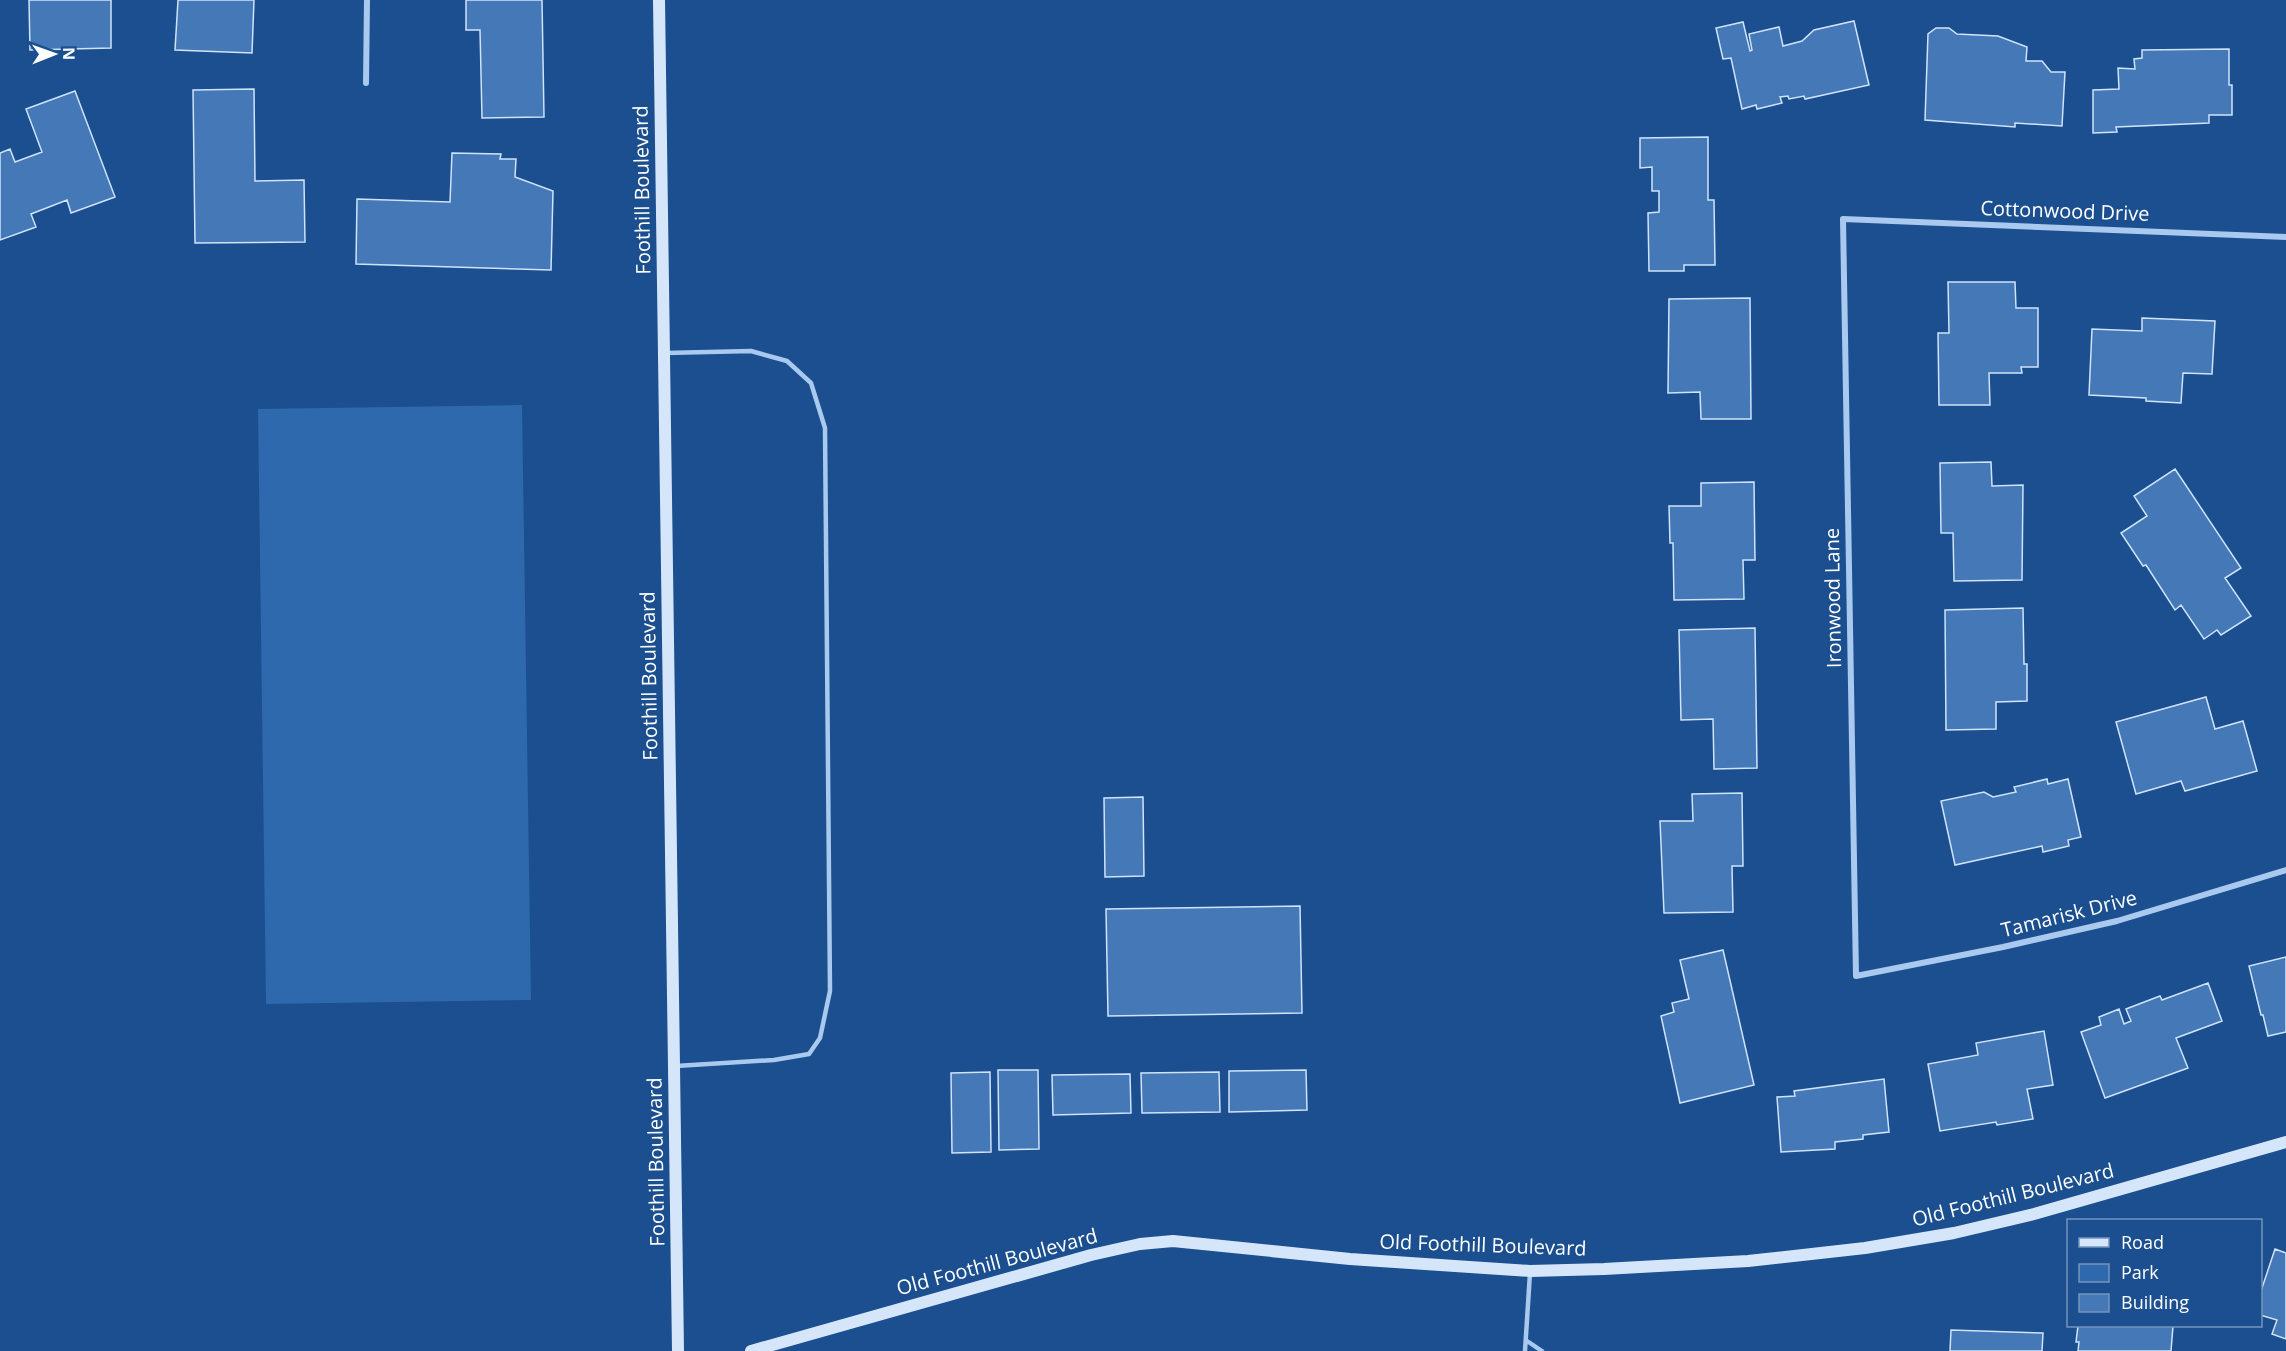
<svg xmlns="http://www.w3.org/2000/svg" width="2286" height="1351" viewBox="0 0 2286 1351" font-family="'Open Sans',sans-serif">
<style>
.green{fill:#2e69ad}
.building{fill:#4478b7;stroke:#cfe3fa;stroke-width:1.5}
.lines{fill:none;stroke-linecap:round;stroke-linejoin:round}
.lane{stroke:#a9c9ee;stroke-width:4.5}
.street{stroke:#a9c9ee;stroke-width:6}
.secondary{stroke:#d6e6fa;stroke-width:12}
.labels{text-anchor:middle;stroke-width:4.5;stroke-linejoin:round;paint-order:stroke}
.street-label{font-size:20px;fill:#fff;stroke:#1b4f8f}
</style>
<rect width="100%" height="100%" fill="#1b4f8f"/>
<path class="green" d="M522,405L531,1000L266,1004L258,409Z"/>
<path class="building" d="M29,0H111V48L30,50Z
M178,0H254L252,53L175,50Z
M466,0H542L544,117L482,118L480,30H466Z
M1854,21L1869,85L1805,99L1804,96L1789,99L1788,96L1780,97L1782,103L1757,109L1756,105L1742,109L1731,58L1723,59L1716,28L1743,22L1750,51L1752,50L1749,34L1779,27L1783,46L1802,41L1814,30Z
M1936,28H1949L1957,34L1998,36L2027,47L2026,61H2042L2051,72H2065L2062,126L2015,123V127L1925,120L1928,34Z
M2229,49V85H2232V115H2209V123L2116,127L2117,132L2093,133V90L2119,89L2118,68L2135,69L2134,59L2142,58V50Z
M254,89L255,181L304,180L305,242L195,243L193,90Z
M75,91L115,197L71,213L67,200L31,214L36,227L0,240V153L10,149L15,162L42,152L26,109Z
M1708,137V200H1714L1715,265H1684V271H1649L1648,213L1659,212V191H1652V167L1640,168V138Z
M452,153L501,154L500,159H516L515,177L553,191L551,270L356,264L357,199L450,202Z
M1948,282H2015L2016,308H2038V367H2021L2022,373H1989L1990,405H1939L1938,333H1949Z
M1750,298L1751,419H1701L1700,392L1668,393L1669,299Z
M2142,318L2215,321L2212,374L2183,373L2181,403L2146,401V398L2089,395L2092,329L2142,331Z
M1991,462L1992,486L2023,485L2022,580L1954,581L1953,533H1941L1940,463Z
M2175,469L2241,568L2225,578L2251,616L2221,635L2217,630L2204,639L2181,605L2175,610L2146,565L2143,566L2121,533L2147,516L2134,496Z
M1754,482L1755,560H1743L1744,599L1674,600L1673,543H1670L1669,506H1701V483Z
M2023,608L2024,664H2027V701L1996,702V729L1946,730L1945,610Z
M1755,628L1757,768L1714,769L1713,719L1681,720L1679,630Z
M2206,697L2215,729L2243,721L2257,771L2185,791L2181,781L2136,794L2116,722Z
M2047,779L2048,784L2068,779L2081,837L2068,840L2069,846L2043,852L2042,846L1955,865L1941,801L1984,792L1993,797L2016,792L2014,787Z
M1742,793L1743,866H1732L1733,912L1664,913L1660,821H1693L1692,794Z
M1143,797L1144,876L1105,877L1104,798Z
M1300,906L1302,1013L1108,1016L1106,909Z
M1723,950L1754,1085L1680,1103L1661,1016L1674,1012L1672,1003L1689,999L1680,960Z
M2286,957V1032L2268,1036L2263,1015H2261L2249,966Z
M2208,983L2222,1021L2176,1038L2188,1068L2105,1098L2081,1032L2101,1025L2099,1017L2119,1009L2124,1024L2131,1021L2126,1009L2160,996L2162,1000Z
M2044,1031L2053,1085L2027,1089L2033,1119L1997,1125L1996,1122L1940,1131L1928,1064L1978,1055L1976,1043Z
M998,1070H1038L1039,1149L999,1150Z
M1306,1070L1307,1110L1229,1112V1071Z
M990,1072L991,1152L952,1153L951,1073Z
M1219,1072L1220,1112L1142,1113L1141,1073Z
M1130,1074L1131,1113L1053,1115L1052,1075Z
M1884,1079L1889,1132L1863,1135V1139L1835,1142V1149L1781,1152L1777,1097L1795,1096L1794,1091Z
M2275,1249L2286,1253V1339L2272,1334L2277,1320L2260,1315V1294Z
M2078,1326H2173L2171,1351H2078L2079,1342H2076Z
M1951,1330L2043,1333L2042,1351H1950Z"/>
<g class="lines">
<path class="lane" d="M665,353L751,351L787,361L811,383L825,428L830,991L820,1038L809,1054L774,1060L676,1066
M1527,1341L1542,1351
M1525,1351L1530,1273"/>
<path class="street" d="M366,83L367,0
M2286,237L1843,219L1856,976L2003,947L2117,921L2286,870"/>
<path class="secondary" d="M659,0L678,1351
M751,1351L1091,1255L1140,1244L1173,1241L1350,1259L1530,1271L1604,1269L1748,1261L1865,1248L1954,1233L2034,1214L2286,1142"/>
</g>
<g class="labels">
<g class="street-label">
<text transform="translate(642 190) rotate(-91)" y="7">Foothill Boulevard</text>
<text transform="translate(2065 211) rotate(2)" y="7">Cottonwood Drive</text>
<text transform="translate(1833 598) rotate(-91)" y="7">Ironwood Lane</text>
<text transform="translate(649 676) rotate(-91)" y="7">Foothill Boulevard</text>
<text transform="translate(2069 914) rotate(-14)" y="7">Tamarisk Drive</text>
<text transform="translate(656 1162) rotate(-91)" y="7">Foothill Boulevard</text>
<text transform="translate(2013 1195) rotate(-14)" y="7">Old Foothill Boulevard</text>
<text transform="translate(1483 1245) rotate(2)" y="7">Old Foothill Boulevard</text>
<text transform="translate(997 1262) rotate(-15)" y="7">Old Foothill Boulevard</text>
</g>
</g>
<rect x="2067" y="1219" width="195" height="108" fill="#1b4f8f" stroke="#7695bc" stroke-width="1.5"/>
<rect x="2079" y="1238" width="30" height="9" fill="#d6e6fa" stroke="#7695bc" stroke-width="1.5"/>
<text x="2121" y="1249" font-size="18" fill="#ffffff">Road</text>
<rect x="2079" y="1264" width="30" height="18" fill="#2e69ad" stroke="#7695bc" stroke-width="1.5"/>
<text x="2121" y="1279" font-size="18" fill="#ffffff">Park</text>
<rect x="2079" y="1294" width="30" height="18" fill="#4478b7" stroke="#7695bc" stroke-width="1.5"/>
<text x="2121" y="1309" font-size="18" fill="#ffffff">Building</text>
<g transform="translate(54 54) rotate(89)" stroke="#1b4f8f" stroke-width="4.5" paint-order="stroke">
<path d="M0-4.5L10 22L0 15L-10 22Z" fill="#ffffff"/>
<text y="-9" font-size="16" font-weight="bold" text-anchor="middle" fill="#ffffff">N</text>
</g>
</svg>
